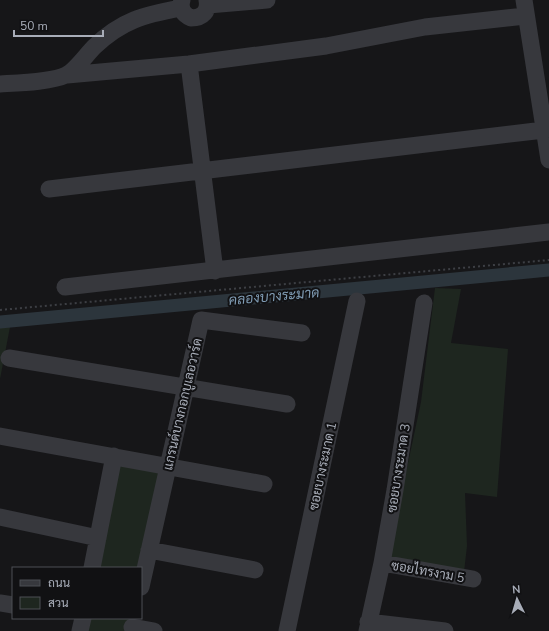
<svg xmlns="http://www.w3.org/2000/svg" width="549" height="631" viewBox="0 0 549 631" font-family="'Nunito Sans',Sarabun,sans-serif">
<style>
.green{fill:#1e261f}
.lines{fill:none;stroke-linecap:round;stroke-linejoin:round}
.canal{stroke:#2c353c;stroke-width:13}
.path{stroke:#3d3f44;stroke-width:2;stroke-dasharray:2 3;stroke-linecap:butt}
.minor{stroke:#37383d;stroke-width:17}
.labels{text-anchor:middle;stroke-width:4;stroke-linejoin:round;paint-order:stroke}
.street-label{font-size:13px;fill:#a8adb8;stroke:#111113}
.water-label{font-size:14px;font-style:italic;fill:#7f9bb3;stroke:#111113}
</style>
<rect width="100%" height="100%" fill="#161618"/>
<path class="green" d="M435,288L461,289L451,343L508,349L497,497L465,493L467,546L464,572L388,557L421,402Z
M10,327L0,379V328Z
M118,465L162,471L141,568H99Z
M89,618H136L134,631H87Z"/>
<g class="lines">
<path class="canal" d="M0,322L549,270"/>
<path class="path" d="M0,310L549,260"/>
<path class="minor" d="M182,0C179,9 184,15 191,18C203,18 209,11 207,0
M524,0L549,160
M208,5L267,0
M189,64L215,271
M67,75L189,64L326,46L425,27L525,16
M0,84C16,83 52,82 66,75C75,71 87,54 94,47C122,20 144,15 181,8
M49,189L544,130
M65,287L549,232
M9,358L287,404
M0,436L264,484
M0,517L98,538
M149,550L255,570
M382,563L473,579
M92,568L114,456
M141,587L201,320L302,333
M0,603L13,605
M368,622L445,631
M132,627L154,631
M80,631L83,618
M287,631L357,301
M367,631L382,563L395,490L424,303"/>
</g>
<g class="labels">
<g class="street-label">
<text transform="translate(182 404) rotate(-77)" y="5">แกรนด์บางกอกบูเลอวาร์ด</text>
<text transform="translate(322 466) rotate(-78)" y="5">ซอยบางระมาด 1</text>
<text transform="translate(398 468) rotate(-81)" y="5">ซอยบางระมาด 3</text>
<text transform="translate(428 571) rotate(10)" y="5">ซอยไทรงาม 5</text>
</g>
<g class="water-label">
<text transform="translate(274 296) rotate(-5)" y="5">คลองบางระมาด</text>
</g>
</g>
<rect x="12" y="567" width="130" height="52" fill="#111113" stroke="#4d4f55"/>
<rect x="20" y="580" width="20" height="6" fill="#37383d" stroke="#4d4f55"/>
<text x="48" y="587" font-size="12" fill="#a8adb8">ถนน</text>
<rect x="20" y="597" width="20" height="12" fill="#1e261f" stroke="#4d4f55"/>
<text x="48" y="607" font-size="12" fill="#a8adb8">สวน</text>
<g transform="translate(517 599) rotate(355)" stroke="#111113" stroke-width="3" paint-order="stroke">
<path d="M0-3L7 15L0 10L-7 15Z" fill="#a8adb8"/>
<text y="-6" font-size="11" font-weight="bold" text-anchor="middle" fill="#a8adb8">N</text>
</g>
<path d="M14 30v6h89v-6" fill="none" stroke="#a8adb8" stroke-width="2"/>
<text x="20" y="30" font-size="12" fill="#a8adb8" stroke="#111113" stroke-width="3" paint-order="stroke">50 m</text>
</svg>
